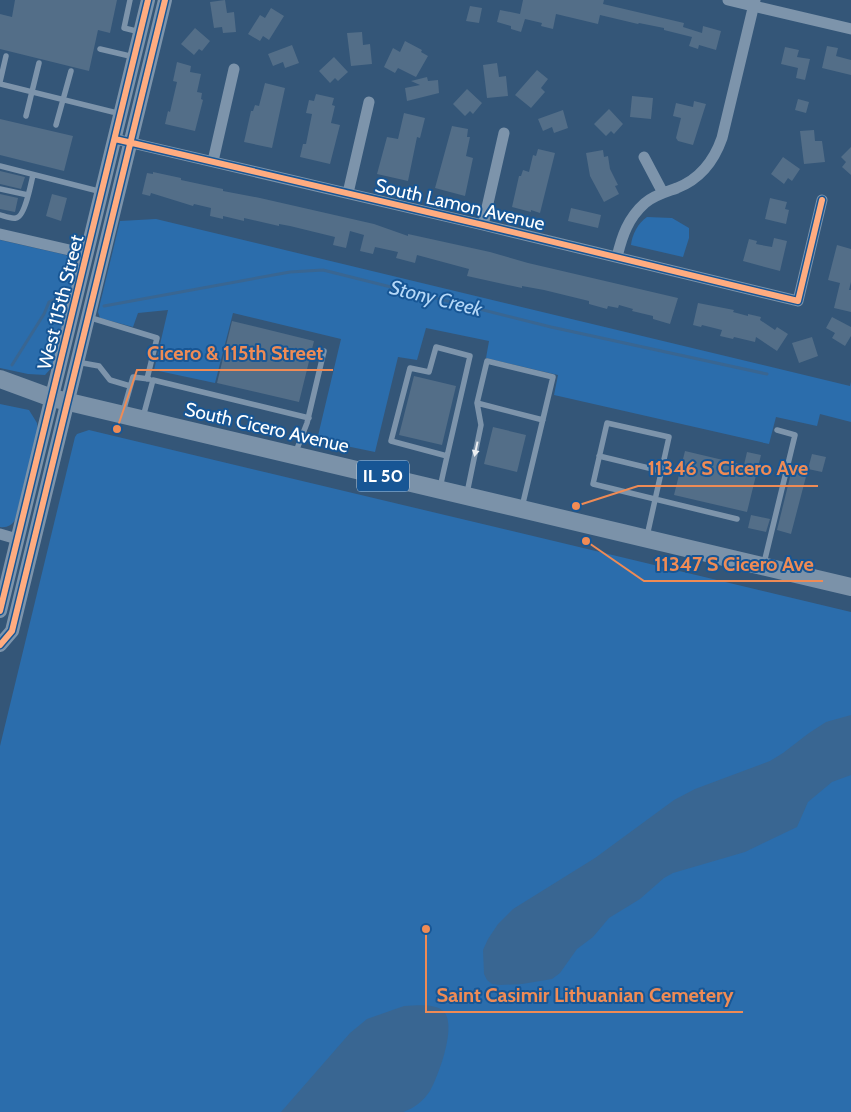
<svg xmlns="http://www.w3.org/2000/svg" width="851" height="1112" viewBox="0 0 851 1112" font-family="Cabin,sans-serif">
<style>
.green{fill:#2b6dac}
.water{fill:#396692}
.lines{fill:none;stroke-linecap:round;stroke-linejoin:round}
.stream{stroke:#396692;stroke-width:3}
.building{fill:#536e88}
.service{stroke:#7d94ab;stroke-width:5.5}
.minor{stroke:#7d94ab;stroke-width:11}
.tertiary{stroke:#7d94ab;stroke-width:14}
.primary{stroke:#7b92a9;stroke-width:18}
.cycleway-casing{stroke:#175695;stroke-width:9}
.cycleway{stroke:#ffac80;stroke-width:6}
.oneway{fill:#eceff2}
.labels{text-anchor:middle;stroke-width:4;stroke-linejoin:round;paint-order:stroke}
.shield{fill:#175695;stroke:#b9ccdf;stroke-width:1}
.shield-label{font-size:18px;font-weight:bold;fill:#fff}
.street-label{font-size:19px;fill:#fff;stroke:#175695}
.water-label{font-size:20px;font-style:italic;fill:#b5d8f8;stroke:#175695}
.leader{fill:none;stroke:#ef8b55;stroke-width:2}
.callout-dot{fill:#ef8b55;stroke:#175695;stroke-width:2}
.callout-label{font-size:20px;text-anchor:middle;font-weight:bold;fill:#ef8b55;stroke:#175695;stroke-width:4;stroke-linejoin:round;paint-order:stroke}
</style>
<rect width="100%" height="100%" fill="#345678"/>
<path class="green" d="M647,217L672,218L689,228V238L683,257L631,245C632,235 638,223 647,217Z
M156,219L850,386L851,382V422L820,414L817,426L776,417L769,444L554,395L558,375L486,358L489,341L426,328L417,360L398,357L375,452L317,440L341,339L233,313L215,383L154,370L168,310L138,313L133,327L100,318L98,312L120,221Z
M0,240L66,255L76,266V273L54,365L45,375L28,374L0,368Z
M0,404L29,410L37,423L38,430L15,520C12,525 7,528 0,527Z
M89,430L851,612V1112H0V746L75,437L77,434Z"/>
<path class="water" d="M851,715V775L832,782L808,802L797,827L745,852L673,873L664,878L640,899L609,918L593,937L577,949L560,973L552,979L522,984L500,985L492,984L487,980L484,974L483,950L488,939L498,924L513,909L595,858L674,800L695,789L770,761L783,753L809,733L826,722Z
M404,1006C416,1006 431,1003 442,1010C459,1022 438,1077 430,1091C423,1101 415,1108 403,1112H281L350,1033L367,1019Z"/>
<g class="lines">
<path class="stream" d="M104,306L290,272L323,270L551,327L767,374
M12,365L44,314L49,302L55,299L67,298"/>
</g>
<path class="building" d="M15,0H117L110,33L98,30L89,71L0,49V14L12,17Z
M225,0L227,13L234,12L236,32L223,33L222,27L214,28L210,2Z
M523,0H604L603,4L684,23L683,27L702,33L703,26L721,31L716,50L699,45L698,49L689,46L692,37L664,30V28L639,23L638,24L600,15L598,24L556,14L553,29L541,26L542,23L525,19L521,32L511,29V26L497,22L500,10L520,14Z
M470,6L482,8L479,23L466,21Z
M271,8L284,16L269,40L263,36L260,41L248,34L260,15L265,18Z
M195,28L210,41L202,51L199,49L194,55L181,44Z
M362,32L363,45L370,44L372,64L351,66L347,33Z
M405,41L422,50L421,52L428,56L416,77L398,68L395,73L384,67L393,48L400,52Z
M292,45L299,63L285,68L283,62L273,66L268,54Z
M827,46L838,48L836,56L851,60V75L822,68Z
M785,47L799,50L797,57L810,59L805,80L796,78L798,68L781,64Z
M334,57L348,72L338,81L335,78L330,83L319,71Z
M177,62L191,66L190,72L201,74L197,92L202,93L201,99L203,100L195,131L165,124L168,111L170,112L177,82L173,81Z
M497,63L499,77L506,76L508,96L487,98L483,65Z
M537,70L548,79L541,88L545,92L531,108L515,95Z
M427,77L428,81L438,80L439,93L407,101L405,88L420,85L411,81Z
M265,83L285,88L272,148L244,142L251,111H253L255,105L259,106Z
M467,89L482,103L473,114L470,111L465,116L453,104Z
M316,94L334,98L332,105L335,106L331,123L340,125L330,164L300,157L303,144H306L312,114L306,113L309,100L314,101Z
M632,96L653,98L651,119L630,117Z
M798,99L809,102L806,113L795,110Z
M694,101L706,104L693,145L678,141L676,138L681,118L673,116L676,103L693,107Z
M609,109L623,124L614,134L611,131L606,136L594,124Z
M563,110L568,128L554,133L552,127L543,131L538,119Z
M404,113L425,118L420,138L417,137L408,181L377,174L387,137L398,139Z
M0,119L73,136L64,171L0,155Z
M452,126L468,129L467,137H470L466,156L473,158L465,196L435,188Z
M814,130L815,141H822L825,162L804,164L800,131Z
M851,147V175L842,167L846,162L841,157Z
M538,149L555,153L540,213L531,210V212L512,207L519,176H521L523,170L529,172L533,155L536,156Z
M603,150L604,157L608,156L610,169L618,185L615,186L619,194L604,202L590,176L586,153Z
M783,157L800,169L792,181L788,178L784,184L771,174Z
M0,171L25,177L21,189L0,184Z
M153,172L181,178V180L223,189V191L260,198L374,224L408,236V234L490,252L528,263L678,298L670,324L653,319V316L632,311L633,309L619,305L618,308L608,306L607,309L589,304V301L544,290L522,286V288L467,276L469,269L417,255L415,263L396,258L398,252L375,247L373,254L360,251L364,235L350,231L346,248L333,245L335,237L290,226L279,224V226L244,218V221L223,216V219L210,216L211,208L194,204L193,206L151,193L150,196L142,194L147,173L153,174Z
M0,194L18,198L15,212L0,209Z
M52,194L67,198L61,221L46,216Z
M770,198L787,202L785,209L789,210L786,224L765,219Z
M571,208L601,215L598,228L568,221Z
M774,238L787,241L780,271L743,261L749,239L757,241L756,244L772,247Z
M837,245L851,249V282L849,290H851V312L834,308L840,283L828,280Z
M698,303L734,310L733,312L748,316V314L761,317L760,320L775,330L777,327L788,334L777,351L756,337L755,342L734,337L733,339L720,336L722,330L702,325L701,327L693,325Z
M832,317L851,327V336L845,346L832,338L835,333L826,328Z
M232,321L314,341L299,402L217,383Z
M812,337L818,356L799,363L792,343Z
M414,376L456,386L442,445L399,435Z
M493,427L526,435L517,472L484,464Z
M685,451L744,465L747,452L761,455L747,512L674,495Z
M812,454L826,457L822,472L808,469Z
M793,465L808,469L791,534L777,530Z
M751,515L770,519L766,532L748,528Z"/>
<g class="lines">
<path class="service" d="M130,0L124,28L140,32
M100,49L134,57
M0,82L6,56
M0,84L121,114
M26,116L39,63
M56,125L71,71
M0,166L102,192
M0,189L28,195
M0,215C4,216 11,219 16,218C25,217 31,183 33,175
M88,317L157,338L147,379
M77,362L99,366L110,380L130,386
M477,403L543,420
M123,412L133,377L149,379
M143,417L153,380L309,418
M295,454L307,423L324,351
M599,456L661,471
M440,488L443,474L470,356L436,347L429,372L410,368L391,441L447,456
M467,493L481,425L477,403L487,361L553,377L522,507
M647,536L669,437L607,423L593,484L737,519
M764,563L795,435L777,430"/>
<path class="minor" d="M728,0L851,29
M115,139L483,225L798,301L822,200
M644,157L663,193
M213,161L234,69
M348,193L369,102
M483,225L504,133
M0,234L87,254
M617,257C622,236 628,218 645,203C654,195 666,192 677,188C700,179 714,161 722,138L755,0
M0,534L17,539"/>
<path class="tertiary" d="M0,611L148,0
M0,645L12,631L165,0"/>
<path class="primary" d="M0,379L52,398L851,587"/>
<defs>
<path id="cycleway" d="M115,139L483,225L798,301L822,200
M0,611L148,0
M0,645L12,631L165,0"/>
</defs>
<use href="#cycleway" class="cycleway-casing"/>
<use href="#cycleway" class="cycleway"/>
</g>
<defs><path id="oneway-solid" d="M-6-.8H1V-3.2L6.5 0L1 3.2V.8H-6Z" transform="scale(1.25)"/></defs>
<use class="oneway" href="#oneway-solid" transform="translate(476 449) rotate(102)"/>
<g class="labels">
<rect class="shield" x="357" y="460.5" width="52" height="31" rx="4"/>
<g class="shield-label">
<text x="383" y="482">IL 50</text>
</g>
<g class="street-label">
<text transform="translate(460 204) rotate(13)" y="7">South Lamon Avenue</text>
<text transform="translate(60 302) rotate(-76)" y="7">West 115th Street</text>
<text transform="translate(267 427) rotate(13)" y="7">South Cicero Avenue</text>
</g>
<g class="water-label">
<text transform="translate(436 298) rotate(14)" y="7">Stony Creek</text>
</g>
</g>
<path class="leader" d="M117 429L137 370H333M576 506L638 486H818M586 541L644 581H823M426 929L426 1012H743"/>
<g class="callout-dot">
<circle cx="117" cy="429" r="5"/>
<circle cx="576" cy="506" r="5"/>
<circle cx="586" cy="541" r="5"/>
<circle cx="426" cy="929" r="5"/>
</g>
<g class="callout-label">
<text x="235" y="360">Cicero &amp; 115th Street</text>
<text x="728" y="475">11346 S Cicero Ave</text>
<text x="734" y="571">11347 S Cicero Ave</text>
<text x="585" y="1002">Saint Casimir Lithuanian Cemetery</text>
</g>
</svg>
